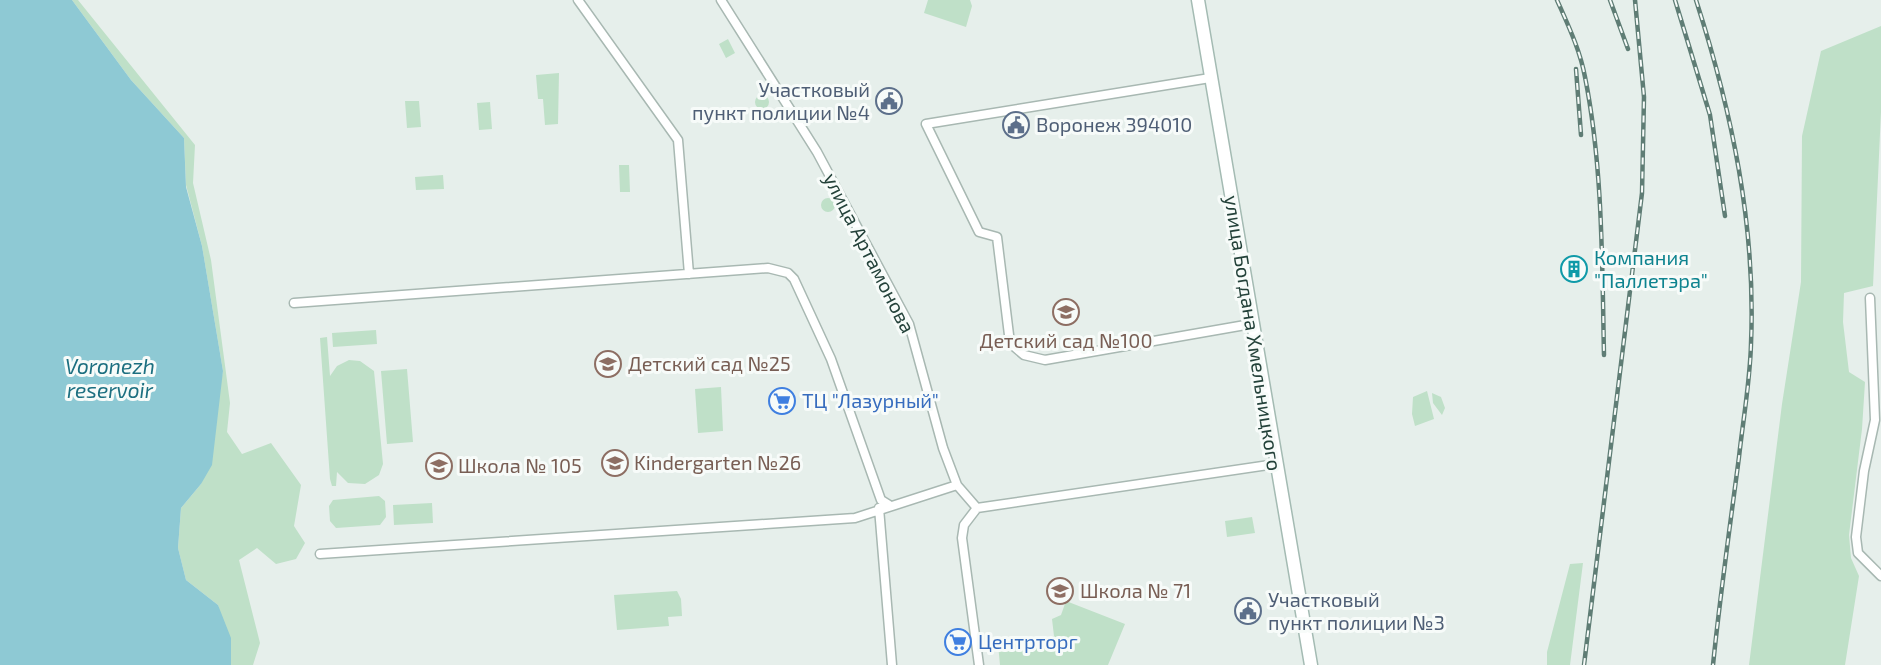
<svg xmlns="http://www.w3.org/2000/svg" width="1881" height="665" viewBox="0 0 1881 665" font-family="'Exo 2',sans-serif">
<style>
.green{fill:#bfe0c8}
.water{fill:#8ec9d4}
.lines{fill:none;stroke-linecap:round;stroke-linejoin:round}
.street-casing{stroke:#a8b8b2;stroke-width:11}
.secondary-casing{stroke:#a4bbb3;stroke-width:15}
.street{stroke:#fff;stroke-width:8}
.secondary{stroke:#fff;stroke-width:12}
.rail-casing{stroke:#5f7d75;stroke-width:4.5}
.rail{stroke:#f7fbf9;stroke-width:2;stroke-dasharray:7;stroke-linecap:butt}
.labels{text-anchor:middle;stroke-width:6;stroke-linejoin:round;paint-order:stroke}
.service-label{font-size:20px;fill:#4e5e75;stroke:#f7fbf9;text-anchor:start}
.street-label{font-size:20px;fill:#24423a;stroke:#f7fbf9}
.culture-label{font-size:20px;fill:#0d838f;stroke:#f7fbf9;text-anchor:start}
.education-label{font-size:20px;fill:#785e54;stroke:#f7fbf9;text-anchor:start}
.shop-label{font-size:20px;fill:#366cbe;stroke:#f7fbf9;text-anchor:start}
.water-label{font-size:21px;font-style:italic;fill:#1c6f80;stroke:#f7fbf9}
</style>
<rect width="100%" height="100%" fill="#e6efeb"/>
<path class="green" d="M72,0H78L195,145L193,183L211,260L230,403L227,432L242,454L271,443L301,485L294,526L305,543L296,559L276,564L257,548L239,560L260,643L253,665H230L218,605L186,580L178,548L181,508L201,484L223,371L202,246L186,185L184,138L131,80Z
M928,0H970L972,6L966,27L924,13Z
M1881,26V112L1873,286L1844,293L1843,322L1849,372L1865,382L1862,429L1849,535L1851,558L1859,576L1845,665H1749L1782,404L1801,282L1802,136L1821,51Z
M728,39L735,53L726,58L719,44Z
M559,73L558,124L545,125L543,99H538L536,75Z
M755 102a7 7 0 1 1 14 0a7 7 0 1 1-14 0Z
M405,101H419L421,127L407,128Z
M490,102L492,129L479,130L477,103Z
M619,165H629L630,192H620Z
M443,175L444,189L416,190L415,177Z
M821 205a7 7 0 1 1 14 0a7 7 0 1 1-14 0Z
M376,330L377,344L333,347L332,333Z
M327,337L330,376L337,366L349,360L360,361L374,371L383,464L379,475L365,484L348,483L337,472L336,486H332L330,479L320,338Z
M407,369L413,442L387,444L381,371Z
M721,387L723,431L698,433L695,389Z
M1427,391L1434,419L1415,426L1412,414L1413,397Z
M1432,393L1441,397L1445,408L1442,415L1433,403Z
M379,496L385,501L386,517L380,525L336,528L330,521L329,506L333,500Z
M432,503L433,523L394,525L393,505Z
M1252,517L1255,533L1227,537L1225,521Z
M1583,563L1570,665H1547V652L1570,564Z
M677,591L681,599L682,616L668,617L669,626L617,630L614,595Z
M1066,601L1125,624L1108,665H1000L998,644L1054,636L1052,619L1061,615Z"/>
<path class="water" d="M0,0H72L131,80L184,138L186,187L202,246L223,371L212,465L201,484L181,508L178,548L186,580L218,605L231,638V665H0Z"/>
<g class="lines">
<defs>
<path id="street" d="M578,0L678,140L689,274
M721,0L817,152L909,324L943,448L957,485L977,508L1275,464
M1210,78L926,124L979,232L997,237L1010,343L1024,355L1045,360L1251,324
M1870,298L1875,420L1864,471L1856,537L1858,553L1881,576
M294,303L768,268L788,273L794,279L831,359L881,500L889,505
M879,508L892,665
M977,508L964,525L962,538L979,665
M320,554L855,518L957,485"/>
<path id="secondary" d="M1198,0L1311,665"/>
</defs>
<use href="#street" class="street-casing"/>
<use href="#secondary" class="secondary-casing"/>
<use href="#street" class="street"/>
<use href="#secondary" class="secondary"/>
<defs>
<path id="rail" d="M1557,0C1568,25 1580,50 1585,77C1603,167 1602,263 1604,355
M1610,0L1628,49
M1675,0L1710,115L1725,216
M1696,0C1732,112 1756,226 1751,344C1750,382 1743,420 1739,457C1730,526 1720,596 1713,665
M1576,69L1581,135
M1584,665L1642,193L1644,97L1635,0"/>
</defs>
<use href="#rail" class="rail-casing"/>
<use href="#rail" class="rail"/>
</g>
<defs>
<symbol id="civic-ring" viewBox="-11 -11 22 22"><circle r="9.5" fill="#f7fbf9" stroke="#5c6f8a" stroke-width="1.5"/><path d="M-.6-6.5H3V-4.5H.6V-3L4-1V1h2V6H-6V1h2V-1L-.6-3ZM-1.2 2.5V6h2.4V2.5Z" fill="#5c6f8a"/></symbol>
<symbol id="building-ring" viewBox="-11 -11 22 22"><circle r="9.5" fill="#f7fbf9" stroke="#0f9aa8" stroke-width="1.5"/><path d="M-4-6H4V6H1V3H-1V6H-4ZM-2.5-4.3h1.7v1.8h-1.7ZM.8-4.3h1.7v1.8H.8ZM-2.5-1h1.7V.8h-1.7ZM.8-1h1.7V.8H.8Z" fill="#0f9aa8"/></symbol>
<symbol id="school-ring" viewBox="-11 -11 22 22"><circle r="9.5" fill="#f7fbf9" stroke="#8d6e63" stroke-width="1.5"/><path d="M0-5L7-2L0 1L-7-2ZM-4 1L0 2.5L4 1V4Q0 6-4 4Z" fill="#8d6e63"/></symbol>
<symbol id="supermarket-ring" viewBox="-11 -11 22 22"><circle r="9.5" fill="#f7fbf9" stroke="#3f7fe0" stroke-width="1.5"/><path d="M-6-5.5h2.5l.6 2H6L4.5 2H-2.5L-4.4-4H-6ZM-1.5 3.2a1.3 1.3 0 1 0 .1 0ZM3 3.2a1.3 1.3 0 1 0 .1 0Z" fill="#3f7fe0"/></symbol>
</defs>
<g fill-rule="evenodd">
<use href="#civic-ring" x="874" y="86" width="30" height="30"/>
<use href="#civic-ring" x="1001" y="110" width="30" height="30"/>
<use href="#building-ring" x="1559" y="254" width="30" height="30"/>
<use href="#school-ring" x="1051" y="297" width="30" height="30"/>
<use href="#school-ring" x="593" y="349" width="30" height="30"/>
<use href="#supermarket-ring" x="767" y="386" width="30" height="30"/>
<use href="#school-ring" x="600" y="448" width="30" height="30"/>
<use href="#school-ring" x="424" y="451" width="30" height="30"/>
<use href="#school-ring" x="1045" y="576" width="30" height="30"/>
<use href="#civic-ring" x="1233" y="596" width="30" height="30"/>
<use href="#supermarket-ring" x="943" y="627" width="30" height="30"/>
</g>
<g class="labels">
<g class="service-label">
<text x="870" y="97" text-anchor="end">Участковый<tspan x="870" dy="23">пункт полиции №4</tspan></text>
<text x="1036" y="132">Воронеж 394010</text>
<text x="1268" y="607">Участковый<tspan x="1268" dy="23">пункт полиции №3</tspan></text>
</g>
<g class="street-label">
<text transform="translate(869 253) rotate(63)" y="7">улица Артамонова</text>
<text transform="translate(1253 333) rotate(81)" y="7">улица Богдана Хмельницкого</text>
</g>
<g class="culture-label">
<text x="1594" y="265">Компания<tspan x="1594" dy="23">"Паллетэра"</tspan></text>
</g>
<g class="education-label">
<text x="1066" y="348" text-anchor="middle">Детский сад №100</text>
<text x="628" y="371">Детский сад №25</text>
<text x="634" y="470">Kindergarten №26</text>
<text x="458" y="473">Школа № 105</text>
<text x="1080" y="598">Школа № 71</text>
</g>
<g class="shop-label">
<text x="802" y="408">ТЦ "Лазурный"</text>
<text x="978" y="649">Центрторг</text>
</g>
<g class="water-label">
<text x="110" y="374">Voronezh<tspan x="110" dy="24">reservoir</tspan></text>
</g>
</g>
</svg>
